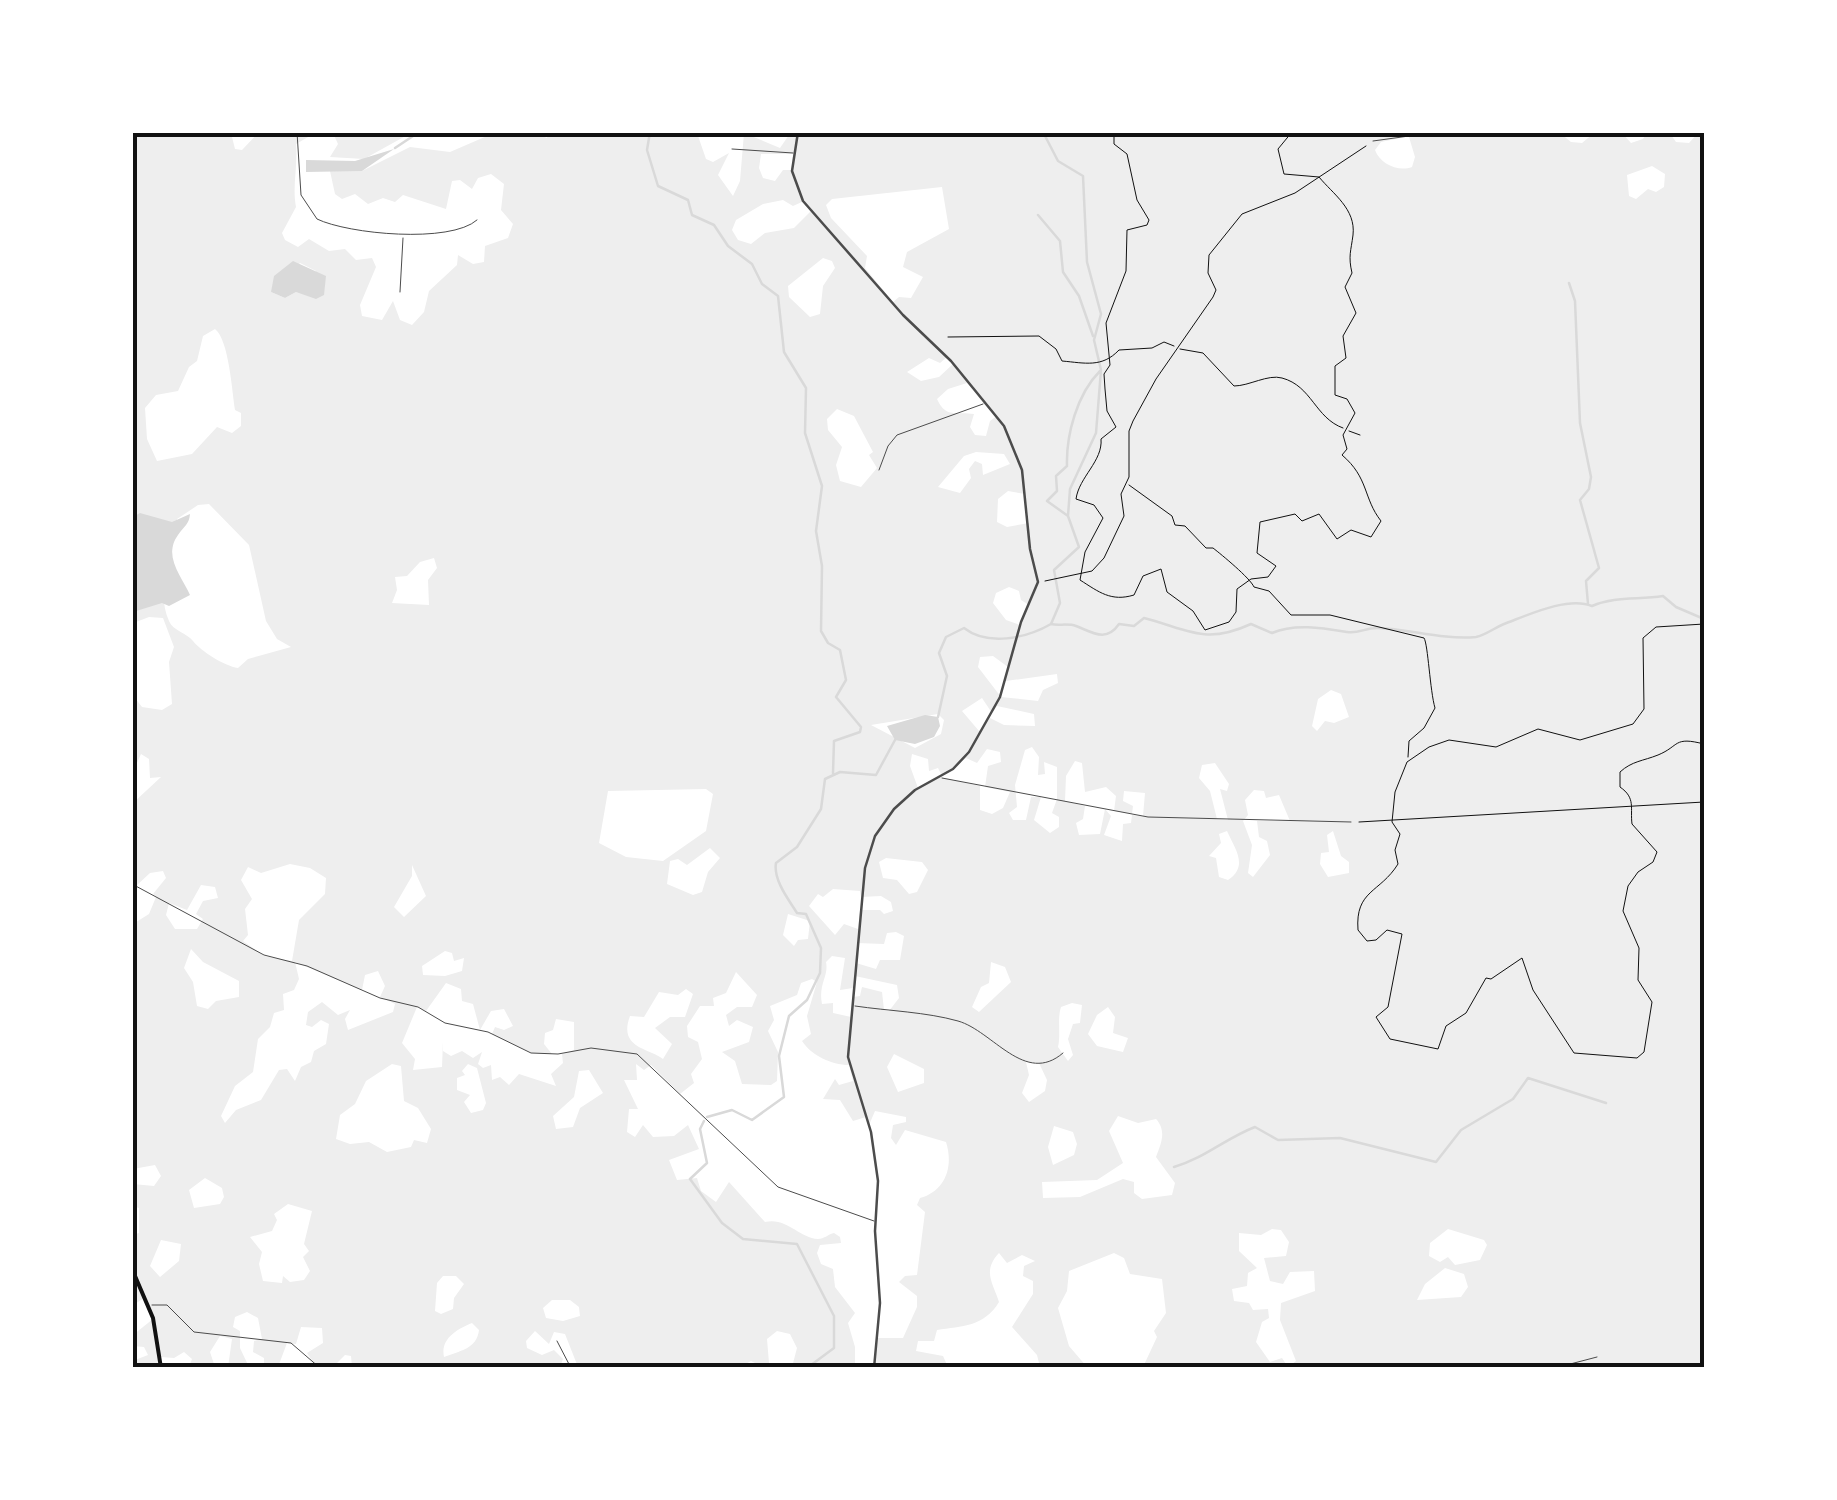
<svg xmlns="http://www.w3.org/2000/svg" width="1837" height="1500" viewBox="0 0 1837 1500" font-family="Signika,sans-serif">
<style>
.green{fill:#eee;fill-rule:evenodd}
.water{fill:#d9d9d9}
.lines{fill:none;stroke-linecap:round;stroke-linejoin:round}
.stream{stroke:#d9d9d9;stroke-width:2.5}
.path{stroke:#111;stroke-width:1}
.service{stroke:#4c4c4c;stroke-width:1}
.minor{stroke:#4c4c4c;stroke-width:1}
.tertiary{stroke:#4c4c4c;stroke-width:2.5}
.primary{stroke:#111;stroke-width:4}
.neatline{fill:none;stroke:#111;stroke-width:4}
</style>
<rect width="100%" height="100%" fill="#fff"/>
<path class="green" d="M549,132L697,133L706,159L713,162L729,153L718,175L733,196L740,181L744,133L780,148L791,132L1400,133V138L1381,142L1375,150C1380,164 1398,172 1412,167L1415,157L1409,137L1437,133H1560L1571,142L1582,143L1594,133H1622L1631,143L1643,139L1647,133L1669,132L1676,142L1689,143L1698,133H1704V1367H1288L1296,1361L1280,1320L1281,1303L1315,1291L1314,1271L1290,1272L1283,1284L1270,1281L1264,1258L1286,1256L1289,1242L1281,1230L1272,1229L1261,1235L1239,1233V1251L1257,1268L1248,1273L1247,1286L1232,1289L1234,1301L1249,1303L1253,1310L1268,1309L1269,1318L1262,1322L1256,1342L1270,1362L1282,1358L1288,1367H1143L1157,1337L1154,1331L1166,1313L1162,1279L1130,1274L1124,1258L1114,1253L1069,1271L1067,1291L1058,1308L1069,1346L1087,1367H1040L1037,1355L1012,1327L1033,1294V1281L1023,1276L1024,1266L1035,1261L1022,1255L1007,1263L999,1253C982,1271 993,1283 999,1302C984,1327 962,1326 937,1330L934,1341H918L916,1351L943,1356L948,1367H874L877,1338H903L917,1307V1296L899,1282L905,1276L917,1275L925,1212L917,1205L920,1198C945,1191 954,1167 946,1142L905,1130L896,1145L891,1138L893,1125L906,1122V1117L875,1111L869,1125L866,1117L853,1121L840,1100L823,1099L835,1079L839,1085L853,1081L849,1065C831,1065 811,1055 802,1041L811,1034L807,1016L817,982L812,979L801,983L797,995L770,1006L774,1020L768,1031L778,1052L777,1081L771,1085L742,1084L735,1061L722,1052L749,1042L753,1027L737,1020L729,1026L726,1015L737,1007H752L757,995L736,972L726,993L713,998L714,1006H700L687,1026L688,1037L698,1042L702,1059L691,1074L694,1083L680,1094L651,1065L644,1070L636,1064L637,1080H624L638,1109H629L627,1132L635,1137L643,1125L653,1137L674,1136L688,1125L699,1149L669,1160L677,1180L697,1178L701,1191L716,1202L729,1182L765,1222C787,1217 799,1238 818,1239C824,1239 829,1234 834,1233L840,1237L841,1243L820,1245L817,1253L821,1264L833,1269L835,1287L855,1313L848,1323L855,1347V1367H792L797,1348L790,1334L777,1331L767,1339L769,1363L761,1366L751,1361L738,1368H597L590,1363L578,1367L565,1334L554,1332L549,1344L535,1331L526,1341L527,1348L542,1355L554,1350L563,1359L560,1367H352L351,1356L345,1355L333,1367H316L307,1353L323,1343L322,1328L301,1327L296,1344L287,1343L278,1367H264V1358L253,1352L254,1341L262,1339L258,1318L247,1312L235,1317L233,1327L240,1331V1348L249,1367H228L232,1339L220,1336L210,1352L215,1367H189L192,1359L184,1352L174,1358L161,1357V1367H133L135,1360L148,1355L144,1347L133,1346V1335L153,1319L146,1297L133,1305V1235L139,1233V1208L133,1206V1184L154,1186L161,1176L155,1165L133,1169V924L149,914L156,897L153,894L166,878L163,871L150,873L136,886L133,883V803L161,777L150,778L149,759L141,754L132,774L133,133H231L235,149L242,150L258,133H315L296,144C298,167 292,186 296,207L282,233L285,240L298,247L309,239L329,251L345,249L356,260L372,258L376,267L360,305L362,316L382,320L393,301L400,320L412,325L424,312L429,291L457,265L458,255L473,264L484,262L485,246L508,238L513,224L501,210L504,184L491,174L478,178L472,189L460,180L452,181L446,209L403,195L395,202L383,198L368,204L355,194L342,199L335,194L330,171H362L410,147L450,152L494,133H534L547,138ZM761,154H793L792,170H783L775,181L763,178L759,168ZM1652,166L1665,174L1664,187L1656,192L1648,189L1636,199L1629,196L1627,175ZM942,187L949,229L907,252L903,267L923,277L911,298L899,297L893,302L865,268L867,256L831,218L826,205L832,199ZM783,200L793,206L804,201L811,211L794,228L765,233L751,244L738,240L732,230L736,220L763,204ZM823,258L832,261L835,268L823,286L820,314L810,317L789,297L788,286ZM300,263L316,271L311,295L296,292L285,298L271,292ZM215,329C229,340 232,391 235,410L241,413V426L232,433L217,427L192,454L157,461L147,439L145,408L156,395L178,391L189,367L197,361L203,336ZM947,357L953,364L939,377L921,381L907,372L929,358L940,363ZM967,383L997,416L990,421L986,436L975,435L970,427L974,414C956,411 946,419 937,399L948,389ZM837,409L854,416L873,452L869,455L877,468L861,487L840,481L836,465L842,447L828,430L827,419ZM976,452L1004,454L1010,464L983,475L982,464L975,461L969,469L971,478L960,493L938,487L964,456ZM1008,491L1025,494L1029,523L1007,527L997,522L998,499ZM209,504L249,545L266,621L277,639L291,647L248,659L238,668C224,666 201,651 193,641C187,633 173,631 169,621C154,588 176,553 177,519L198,505ZM434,558L437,568L428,580L429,605L392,603L397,590L395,577L407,576L420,562ZM1009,587L1019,591L1021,600L1029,605L1020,625L1006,620L993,603L996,593ZM149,617L163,618L174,647L169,662L172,704L162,710L142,707L135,698L136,622ZM993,656L1008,667L1006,681L1057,674L1058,683L1043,690L1038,701L1001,697L978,667L980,657ZM1331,690L1341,694L1349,717L1334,723L1325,721L1317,731L1312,726L1318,699ZM982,698L992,713L997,706L1034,714L1035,726L1004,725L990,718L979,731L962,711ZM938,714L944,720L941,734L915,748L871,725ZM1032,747L1039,757L1038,775L1045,774L1044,762L1057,767V799L1052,813L1059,817V827L1050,833L1034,820L1041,797H1031L1026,820H1013L1009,813L1017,807L1015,785L1025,750ZM987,749L1000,752L1001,762L988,766L985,787L1010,792L1003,808L992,814L980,810V786L940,777L918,788L910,766L912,754L928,759L929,771L938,768L942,776L966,758L977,763ZM1075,761L1082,763L1085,792L1106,787L1116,796L1114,811L1132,814L1133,806L1123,801L1124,791L1145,793L1143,816L1132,815L1131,823L1123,824L1122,841L1104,835L1111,816L1105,809L1100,834L1079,835L1076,823L1083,819L1085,806L1065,801L1066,776ZM1215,763L1229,784L1227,791L1220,789L1228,820L1217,819L1210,791L1199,778L1202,765ZM706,789L713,794L706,831L663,861L626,857L599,843L608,791ZM1254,790L1264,791L1266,798L1279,795L1290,821H1257L1259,837L1267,841L1270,855L1253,877L1248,873L1252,845L1243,821L1248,815L1245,800ZM1227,831C1235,849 1249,866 1228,880L1219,877L1216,858L1209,856L1221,843L1219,834ZM1333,831L1341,856L1349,862V873L1328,877L1320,864L1321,853L1329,852L1327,835ZM710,848L720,858L708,872L702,892L693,895L667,884L670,861L678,859L687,865ZM886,858L922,862L928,870L917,892L909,894L897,880L883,878L879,862ZM290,864L310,868L326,878L325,894L299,920L292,961L264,956L243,941L248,935L245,909L252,899L241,880L248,867L261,873ZM412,865L426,896L404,917L394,907L412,876ZM201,885L215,887L218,898L203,901L196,914L203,919L197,929H175L166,915L169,903L187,910ZM833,889L860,891L861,897L881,896L891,902L893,911L884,914L880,910H860L858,929L844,924L835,935L809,906L818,894L823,897ZM788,914L810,921L808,939L798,940L794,946L783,935ZM896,932L904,936L900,960H880L876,969L856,963L857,943L884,944L887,933ZM191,949L203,962L239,981V997L216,1001L208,1009L197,1006L193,982L184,968ZM445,951L452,953L454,961L464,958L462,971L445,976L423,975L422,966ZM832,956L845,958L840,990L853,988L855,976L897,985L899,998L889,1011L884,1010L882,992L862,987L860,996L853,997L851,1017L833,1013V1003L822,1004C818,984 829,976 826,962ZM295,962L362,990L365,975L378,971L385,986L380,997L395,1004L393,1012L348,1030L345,1019L350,1010L338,1015L322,1002L308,1012L306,1025L312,1027L321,1020L329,1024L326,1044L314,1051L311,1062L301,1067L295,1081L287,1069L279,1070L261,1100L236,1110L225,1123L221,1116L235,1086L253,1072L258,1039L270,1027L274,1013L284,1010L283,994L294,990L299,979ZM991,962L1005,967L1011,982L979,1012L972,1007L981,987L989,983ZM446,983L461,989L462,1001L473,1004L480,1030L491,1011L504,1009L513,1026L504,1030L495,1027L492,1034L531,1053L552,1054L544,1044L545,1033L553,1030L556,1019L574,1022V1050L562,1054L563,1063L551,1074L556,1086L519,1074L509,1085L500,1077L492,1080L491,1065L483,1068L478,1064L482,1052L473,1058L462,1051L451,1056L443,1051V1041L442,1067L413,1070L415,1059L402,1043L417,1007L426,1011ZM686,989L693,994L685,1017H670L655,1028L672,1044L663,1059C648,1048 618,1048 630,1016L644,1017L659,992L678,995ZM1072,1003L1082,1005L1080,1023L1073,1024L1068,1039L1073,1055L1068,1061L1058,1047C1061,1034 1057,1019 1061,1007ZM1108,1007L1115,1017L1113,1033L1128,1038L1123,1052L1097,1046L1088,1034L1097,1015ZM894,1054L924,1069V1083L898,1092L887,1067ZM1026,1062L1039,1063L1047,1080L1045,1091L1029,1102L1022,1093L1029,1075ZM392,1064L401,1066L404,1101L418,1108L431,1129L427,1143L414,1140L411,1147L387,1152L369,1142L350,1144L336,1139L340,1115L355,1104L366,1081ZM468,1064L477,1068L486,1103L483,1110L471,1113L464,1102L470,1095L457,1090V1078L465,1075L462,1071ZM589,1070L603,1093L580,1108L573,1127L556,1129L553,1116L574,1097L579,1071ZM1118,1116L1138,1123L1156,1119C1167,1131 1161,1144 1156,1157L1175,1183L1172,1195L1142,1199L1134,1193V1182L1123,1179L1080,1197L1043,1198L1042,1182L1097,1180L1123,1163L1109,1131ZM1054,1126L1073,1132L1077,1144L1074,1155L1053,1165L1048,1147ZM205,1178L222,1188L224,1197L220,1204L194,1208L189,1190ZM288,1204L312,1211L304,1244L309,1251L303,1257L310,1271L304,1280L290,1282L283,1276L282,1283L263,1281L259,1264L262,1252L250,1237L272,1231L277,1220L274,1214ZM1448,1229L1484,1240L1487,1245L1480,1260L1455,1265L1448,1257L1440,1262L1429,1256L1430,1243ZM161,1240L181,1244L179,1261L160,1277L150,1266ZM1445,1268L1464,1274L1468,1287L1461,1297L1417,1300L1425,1284ZM443,1276H456L464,1284L454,1298L453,1309L441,1314L435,1311L437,1283ZM552,1300H570L579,1307L580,1316L563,1321L546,1318L543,1308ZM472,1323L479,1330C477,1349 459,1351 444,1357C440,1339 457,1329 472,1323Z
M333,133H411L364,159L330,157L338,144Z"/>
<path class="water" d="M394,149L362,171L306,172V160L355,161Z
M293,261L326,276L324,295L316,299L296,292L285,298L271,292L274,276Z
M140,513L172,522L190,514C189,525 184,526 178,535C162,556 183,578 190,595L169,606L162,603L133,612V517Z
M925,715L938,717L940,726L934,737L915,744L895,740L887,726Z"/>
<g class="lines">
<path class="stream" d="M650,132L647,150L658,186L688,200L692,215L714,225L728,246L752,264L762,284L778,296L784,352L806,388L805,433L822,486L816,531L822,566L821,631L828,643L840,650L846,680L836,697L861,727L860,732L834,741L833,773
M395,148L419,132
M1038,215L1060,241L1063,272L1079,296L1093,336
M1569,283L1575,301L1580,423L1591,477L1589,489L1580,500L1599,568L1586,581L1588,604
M1068,516L1047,501L1057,491L1056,476L1067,466C1066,435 1077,394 1100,371
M1051,624C1058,626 1068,623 1076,626C1092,632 1106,643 1119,624L1134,626L1144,618C1190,630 1205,645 1251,624L1272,633C1295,623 1323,628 1347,632C1359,634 1367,627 1378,628C1409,629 1442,640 1476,637C1486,635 1494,628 1504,624C1528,615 1568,596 1592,606C1615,596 1638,600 1663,596L1676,607L1704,619
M938,717L947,676L939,653L946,637L964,628C987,646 1025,639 1051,624L1060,603L1054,570L1079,547L1068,516L1070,489L1096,433L1101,370L1094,340L1101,314L1087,262L1083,176L1058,161L1043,132
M707,1117L732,1110L752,1120L784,1097L779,1056L789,1016L807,1000L820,973L821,948L806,914L797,913C789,900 773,880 776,863L797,847L821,809L825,779L840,772L876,775L895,740
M704,1121L700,1129L707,1163L690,1179L722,1223L743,1239L797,1244L834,1316V1348L807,1368
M1174,1167C1205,1158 1226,1138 1255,1127L1278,1140L1340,1138L1436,1162L1461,1130L1513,1099L1528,1078L1606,1103"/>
<path class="path" d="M1100,132L1111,136
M1114,132V144L1127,154L1137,200L1149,220L1147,225L1127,230L1126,271L1106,323L1110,365L1104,374L1105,389L1107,411L1116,427L1101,439C1103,461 1079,477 1076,499L1094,505L1103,518L1085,552L1080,580C1099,592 1111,602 1134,595L1143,576L1161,569L1167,592L1193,611L1205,630L1229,622L1236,612L1237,589L1251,579L1268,577L1276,566L1257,553L1260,522L1295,514L1302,521L1319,514L1337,539L1351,530L1371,537L1381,521C1363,498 1369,478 1342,455L1347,449L1343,435L1355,413L1347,399L1335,395V366L1346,358L1343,336L1356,313L1345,287L1352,273C1348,256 1351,251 1353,235C1356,209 1333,194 1319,177L1284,174L1278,149L1292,132
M948,337L1039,336L1056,349L1062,361C1085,363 1102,368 1119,350L1152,348L1164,342L1174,346
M1180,349L1203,353L1234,386C1249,386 1268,374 1282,378C1312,386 1315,418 1343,428
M1349,431L1360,435
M1129,485L1172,516L1175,525L1185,526L1206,548H1213C1222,555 1250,578 1254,587L1269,591L1291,615H1330L1424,638C1428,644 1430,691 1435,708L1424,728L1409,741L1408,757
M1045,581L1092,571L1104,558L1124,516L1121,494L1129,477V431L1133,421L1156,379L1213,297L1216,290L1208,273L1209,255L1242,214L1295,193L1366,146
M1704,624L1656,627L1643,638L1644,709L1633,724L1580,740L1538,729L1496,747L1449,740L1429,747L1407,762L1395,792L1392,822L1400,834L1395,850L1398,864C1380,893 1355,890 1358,930L1367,941L1376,940L1387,930L1402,934L1388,1007L1376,1017L1390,1039L1438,1049L1446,1026L1466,1013L1486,978L1491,979L1522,958L1533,990L1574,1053L1637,1058L1644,1052L1652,1002L1638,980L1639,948L1623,911L1628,886L1638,872L1653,862L1657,852L1632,824C1630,808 1636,798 1620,787V772C1632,761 1643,761 1658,755C1680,746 1673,736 1704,744
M1359,822L1704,802"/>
<path class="service" d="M879,470L888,446L897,435L983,404"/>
<path class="minor" d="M297,132L301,195L317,219C348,234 450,244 477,220
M1373,141L1438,132
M732,149L793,153
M400,292L403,238
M942,778L1148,817L1351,822
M132,884L264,955L307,966L380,998L418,1007L445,1023L488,1032L531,1053L558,1054L591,1048L637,1054L778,1187L874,1221
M855,1006C889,1011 926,1012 958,1021C993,1031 1025,1086 1063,1053
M152,1305H167L194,1332L291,1343L320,1368
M557,1341L571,1368
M1555,1368L1597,1357"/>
<path class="tertiary" d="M798,132L792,171L803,201L903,315L951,361L1004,426L1022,470L1030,549L1038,582L1021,622L1000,697L969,752L953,769L915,790L894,809L875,836L865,868L848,1057L871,1132L878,1181L875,1231L880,1303L874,1368"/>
<path class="primary" d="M132,1269L153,1318L161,1368"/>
</g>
<rect width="1837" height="1500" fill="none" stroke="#ffffff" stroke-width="270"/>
<rect x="135" y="135" width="1567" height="1230" class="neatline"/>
</svg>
